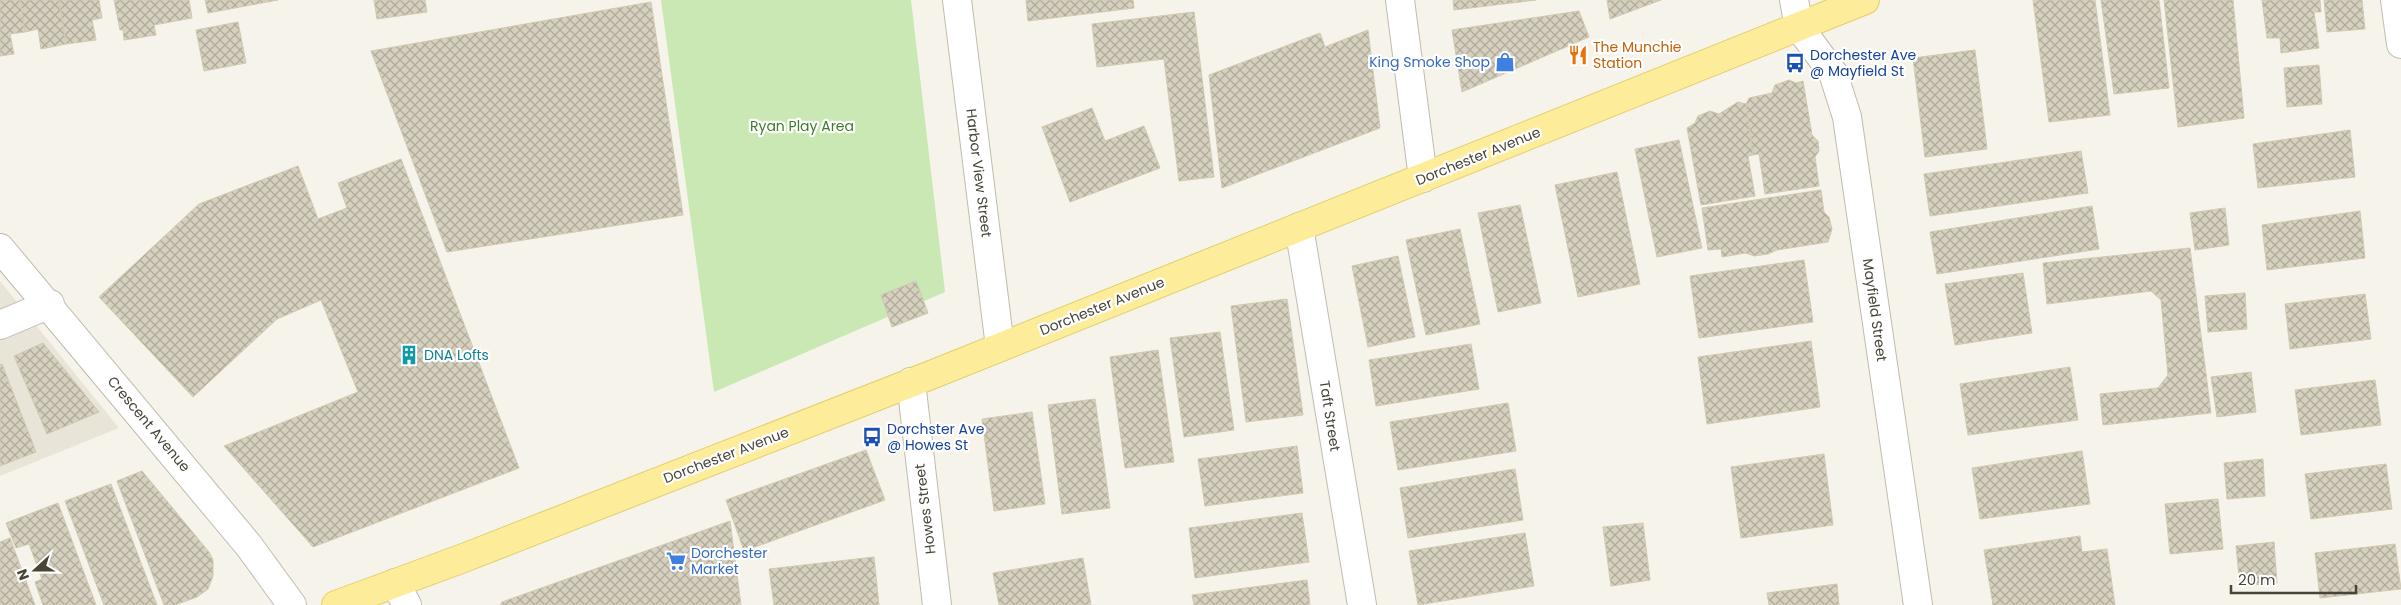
<svg xmlns="http://www.w3.org/2000/svg" width="2401" height="605" viewBox="0 0 2401 605" font-family="Poppins,sans-serif">
<style>
.residential{fill:#e8e5d8}
.park{fill:#c9e8b3}
.building{fill:url(#building-cross-hatch);stroke:#d1c9b2}
.lines{fill:none;stroke-linecap:round;stroke-linejoin:round}
.minor-casing{stroke:#c0bcac;stroke-width:30}
.tertiary-casing{stroke:#c0bcac;stroke-width:30}
.primary-casing{stroke:#e3ce6a;stroke-width:30}
.minor{stroke:#fff;stroke-width:28}
.tertiary{stroke:#fff;stroke-width:28}
.primary{stroke:#fded9b;stroke-width:28}
.labels{text-anchor:middle;stroke-width:4.5;stroke-linejoin:round;paint-order:stroke}
.food-label{font-size:14px;fill:#c56008;stroke:#fff;text-anchor:start}
.transit-label{font-size:14px;fill:#164399;stroke:#fff;text-anchor:start}
.shop-label{font-size:14px;fill:#366cbe;stroke:#fff;text-anchor:end}
.park-label{font-size:14px;fill:#3f7a2b;stroke:#fff}
.street-label{font-size:14px;fill:#484438;stroke:#fff}
.culture-label{font-size:14px;fill:#0d838f;stroke:#fff;text-anchor:start}
</style>
<defs>
<pattern id="building-cross-hatch" width="8" height="8" patternUnits="userSpaceOnUse" patternTransform="scale(1.25)"><rect width="8" height="8" fill="#d6d0bf"/><path d="M0 0l8 8M0 8l8-8" fill="none" stroke="#b0aa9c"/></pattern>
</defs>
<rect width="100%" height="100%" fill="#f5f3ea"/>
<path class="residential" d="M0,281L119,428L0,476Z"/>
<path class="park" d="M661,0H911L945,292L714,392Z"/>
<path class="building" d="M0,0H20L25,32L10,34L14,54L0,56Z
M20,0H59L66,44L41,49L38,29L25,32Z
M59,0H99L102,18L92,20L96,40L66,44Z
M114,0H189L192,18L154,25L156,35L124,40L123,30H120Z
M205,0H278L208,13Z
M374,0H425L427,12L377,19Z
M1026,0H1133L1134,8L1028,21Z
M1453,0H1536L1454,10Z
M1607,0H1661L1610,19Z
M2033,0H2095L2110,115L2049,122Z
M2101,0H2159L2169,88L2114,94Z
M2164,0H2233L2244,118L2178,127Z
M2262,0H2320L2321,12H2314L2319,48L2281,53L2280,38H2267Z
M2324,0H2362L2365,29L2327,32Z
M651,2L683,215L447,252L371,51Z
M1579,11L1589,37L1462,92L1452,30Z
M1194,12L1214,177L1179,181L1164,59L1097,67L1092,24Z
M238,22L246,63L204,71L196,30Z
M1368,30L1380,128L1222,188L1209,75L1320,33L1325,47Z
M1975,50L1987,149L1925,157L1913,58Z
M2319,65L2322,104L2287,107L2284,68Z
M1789,80L1796,83L1803,81L1812,135L1818,141L1819,151L1815,157L1819,186L1765,194L1759,154L1753,155L1746,104L1749,98L1772,93L1775,85Z
M1738,102L1746,104L1753,155L1748,156L1755,196L1701,205L1687,128L1695,123L1698,116L1710,111L1719,114Z
M1092,108L1105,141L1144,126L1160,168L1070,202L1042,127Z
M2350,130L2355,177L2258,188L2253,144Z
M1679,140L1702,248L1657,257L1635,149Z
M2081,151L2088,193L1930,216L1924,174Z
M401,159L519,468L313,547L224,446L358,392L321,300L277,319L193,397L99,297L199,204L298,166L318,219L347,208L338,183Z
M1617,172L1640,284L1578,297L1555,185Z
M1821,190L1824,212L1829,217L1832,229L1828,242L1777,250L1768,254L1754,256L1746,253L1722,257L1721,249L1708,250L1702,208Z
M1520,205L1541,303L1498,312L1478,213Z
M2092,206L2099,249L1937,274L1930,232Z
M2225,208L2229,245L2195,250L2190,213Z
M2360,211L2365,258L2267,270L2262,225Z
M1460,229L1480,324L1426,335L1406,240Z
M2190,248L2211,413L2103,425L2100,394L2158,388L2168,375L2161,300L2151,291L2047,304L2043,263Z
M1398,256L1415,337L1368,347L1352,266Z
M1804,260L1813,322L1699,338L1690,276Z
M2023,273L2032,333L1955,345L1945,284Z
M916,281L928,313L892,327L881,295Z
M2245,293L2247,329L2208,332L2205,296Z
M2365,294L2371,339L2290,349L2285,304Z
M1287,299L1303,415L1246,422L1231,306Z
M1220,332L1234,430L1184,437L1170,338Z
M1811,341L1820,407L1707,424L1698,357Z
M43,343L99,412L47,434L14,356Z
M1471,344L1479,389L1376,406L1369,360Z
M1158,350L1174,462L1125,468L1110,357Z
M2,364L36,452L0,466V365Z
M2070,367L2078,420L1968,435L1960,384Z
M2251,372L2256,412L2217,417L2211,377Z
M2375,380L2381,425L2301,435L2295,390Z
M1095,399L1110,508L1062,514L1048,405Z
M1508,403L1516,451L1398,470L1390,422Z
M1032,412L1045,504L994,511L982,419Z
M1297,446L1303,493L1205,506L1198,459Z
M866,450L885,500L744,551L726,500Z
M2082,451L2090,504L1980,519L1972,468Z
M1824,454L1833,525L1741,538L1731,467Z
M2263,459L2265,496L2227,499L2224,463Z
M2386,464L2392,509L2311,519L2305,474Z
M1515,469L1523,520L1408,538L1400,488Z
M142,471L209,552L213,560V576L208,589L197,597L175,605H164L117,481Z
M111,484L157,605H104L65,501Z
M2218,499L2223,549L2170,554L2165,504Z
M58,503L96,605H43L35,582L42,579L29,544L16,548L6,523Z
M1302,513L1309,562L1195,578L1189,528Z
M730,521L741,605H500L502,602Z
M1643,523L1650,580L1611,586L1603,527Z
M1525,533L1534,586L1418,605L1409,551Z
M2080,536L2082,552L2107,549L2115,605H1993L1984,550Z
M10,538L35,605H0V542Z
M2274,542L2277,583L2240,586L2236,546Z
M2395,544L2401,589L2320,598L2315,553Z
M874,557L879,605H774L769,569Z
M1083,558L1091,605H999L993,573Z
M1307,580L1310,605H1194L1192,595Z
M1837,584L1839,605H1769L1767,593Z"/>
<g class="lines">
<defs>
<path id="minor" d="M957,0L1000,347
M1400,0L1423,178
M1794,0L1799,27L1833,73L1847,117L1918,605
M2395,0L2401,44
M1299,227L1362,605
M0,248L249,546L292,605
M0,325L50,304
M911,382L937,605"/>
<path id="tertiary" d="M395,583L407,605"/>
<path id="primary" d="M336,605L461,559L931,375L1865,0"/>
</defs>
<use href="#minor" class="minor-casing"/>
<use href="#tertiary" class="tertiary-casing"/>
<use href="#primary" class="primary-casing"/>
<use href="#minor" class="minor"/>
<use href="#tertiary" class="tertiary"/>
<use href="#primary" class="primary"/>
</g>
<defs>
<symbol id="restaurant-bare" viewBox="-9 -9 18 18"><path d="M-5-6h1v4h1v-4h1v4h1v-4h1v5L-1.5 .5V6h-2V.5L-5-1ZM5-6V6H3V1.5H1.5Q1.5-4 5-6Z" fill="#e8710a" stroke="#fff" stroke-width="2.5" paint-order="stroke"/></symbol>
<symbol id="shop-bare" viewBox="-9 -9 18 18"><path d="M-5-2.5h2.3a2.7 3.5 0 0 1 5.4 0H5L5.5 6h-11ZM-1.5-2.5h3a1.5 2.3 0 0 0-3 0Z" fill="#3f7fe0" stroke="#fff" stroke-width="2.5" paint-order="stroke"/></symbol>
<symbol id="bus-bare" viewBox="-9 -9 18 18"><path d="M-5-6H5V4H4V6H2V4H-2V6H-4V4H-5ZM-3.5-4V0h7V-4ZM-3.5 1.2v1.5H-2V1.2ZM2 1.2v1.5H3.5V1.2Z" fill="#1a4fb4" stroke="#fff" stroke-width="2.5" paint-order="stroke"/></symbol>
<symbol id="building-bare" viewBox="-9 -9 18 18"><path d="M-4-6H4V6H1V3H-1V6H-4ZM-2.5-4.3h1.7v1.8h-1.7ZM.8-4.3h1.7v1.8H.8ZM-2.5-1h1.7V.8h-1.7ZM.8-1h1.7V.8H.8Z" fill="#0f9aa8" stroke="#fff" stroke-width="2.5" paint-order="stroke"/></symbol>
<symbol id="supermarket-bare" viewBox="-9 -9 18 18"><path d="M-6-5.5h2.5l.6 2H6L4.5 2H-2.5L-4.4-4H-6ZM-1.5 3.2a1.3 1.3 0 1 0 .1 0ZM3 3.2a1.3 1.3 0 1 0 .1 0Z" fill="#3f7fe0" stroke="#fff" stroke-width="2.5" paint-order="stroke"/></symbol>
</defs>
<g fill-rule="evenodd">
<use href="#restaurant-bare" x="1564" y="41" width="28" height="28"/>
<use href="#shop-bare" x="1491" y="48" width="28" height="28"/>
<use href="#bus-bare" x="1781" y="49" width="28" height="28"/>
<use href="#building-bare" x="395" y="341" width="28" height="28"/>
<use href="#bus-bare" x="858" y="423" width="28" height="28"/>
<use href="#supermarket-bare" x="662" y="547" width="28" height="28"/>
</g>
<g class="labels">
<g class="food-label">
<text x="1593" y="52">The Munchie<tspan x="1593" dy="16">Station</tspan></text>
</g>
<g class="transit-label">
<text x="1810" y="60">Dorchester Ave<tspan x="1810" dy="16">@ Mayfield St</tspan></text>
<text x="887" y="434">Dorchster Ave<tspan x="887" dy="16">@ Howes St</tspan></text>
</g>
<g class="shop-label">
<text x="1490" y="67">King Smoke Shop</text>
<text x="691" y="558" text-anchor="start">Dorchester<tspan x="691" dy="16">Market</tspan></text>
</g>
<g class="park-label">
<text x="802" y="131">Ryan Play Area</text>
</g>
<g class="street-label">
<text transform="translate(1478 156) rotate(-22)" y="5">Dorchester Avenue</text>
<text transform="translate(979 173) rotate(83)" y="5">Harbor View Street</text>
<text transform="translate(1102 306) rotate(-22)" y="5">Dorchester Avenue</text>
<text transform="translate(1875 310) rotate(82)" y="5">Mayfield Street</text>
<text transform="translate(1330 416) rotate(81)" y="5">Taft Street</text>
<text transform="translate(149 424) rotate(50)" y="5">Crescent Avenue</text>
<text transform="translate(726 455) rotate(-21)" y="5">Dorchester Avenue</text>
<text transform="translate(925 509) rotate(-97)" y="5">Howes Street</text>
</g>
<g class="culture-label">
<text x="424" y="360">DNA Lofts</text>
</g>
</g>
<g transform="translate(35 570) rotate(249)" stroke="#ffffff" stroke-width="4" paint-order="stroke">
<path d="M0-4L9 19L0 12L-9 19Z" fill="#484438"/>
<text y="-8" font-size="14" font-weight="bold" text-anchor="middle" fill="#484438">N</text>
</g>
<path d="M2231 585v8h125v-8" fill="none" stroke="#484438" stroke-width="2.5"/>
<text x="2238" y="585" font-size="15" fill="#484438" stroke="#ffffff" stroke-width="4" paint-order="stroke">20 m</text>
</svg>
